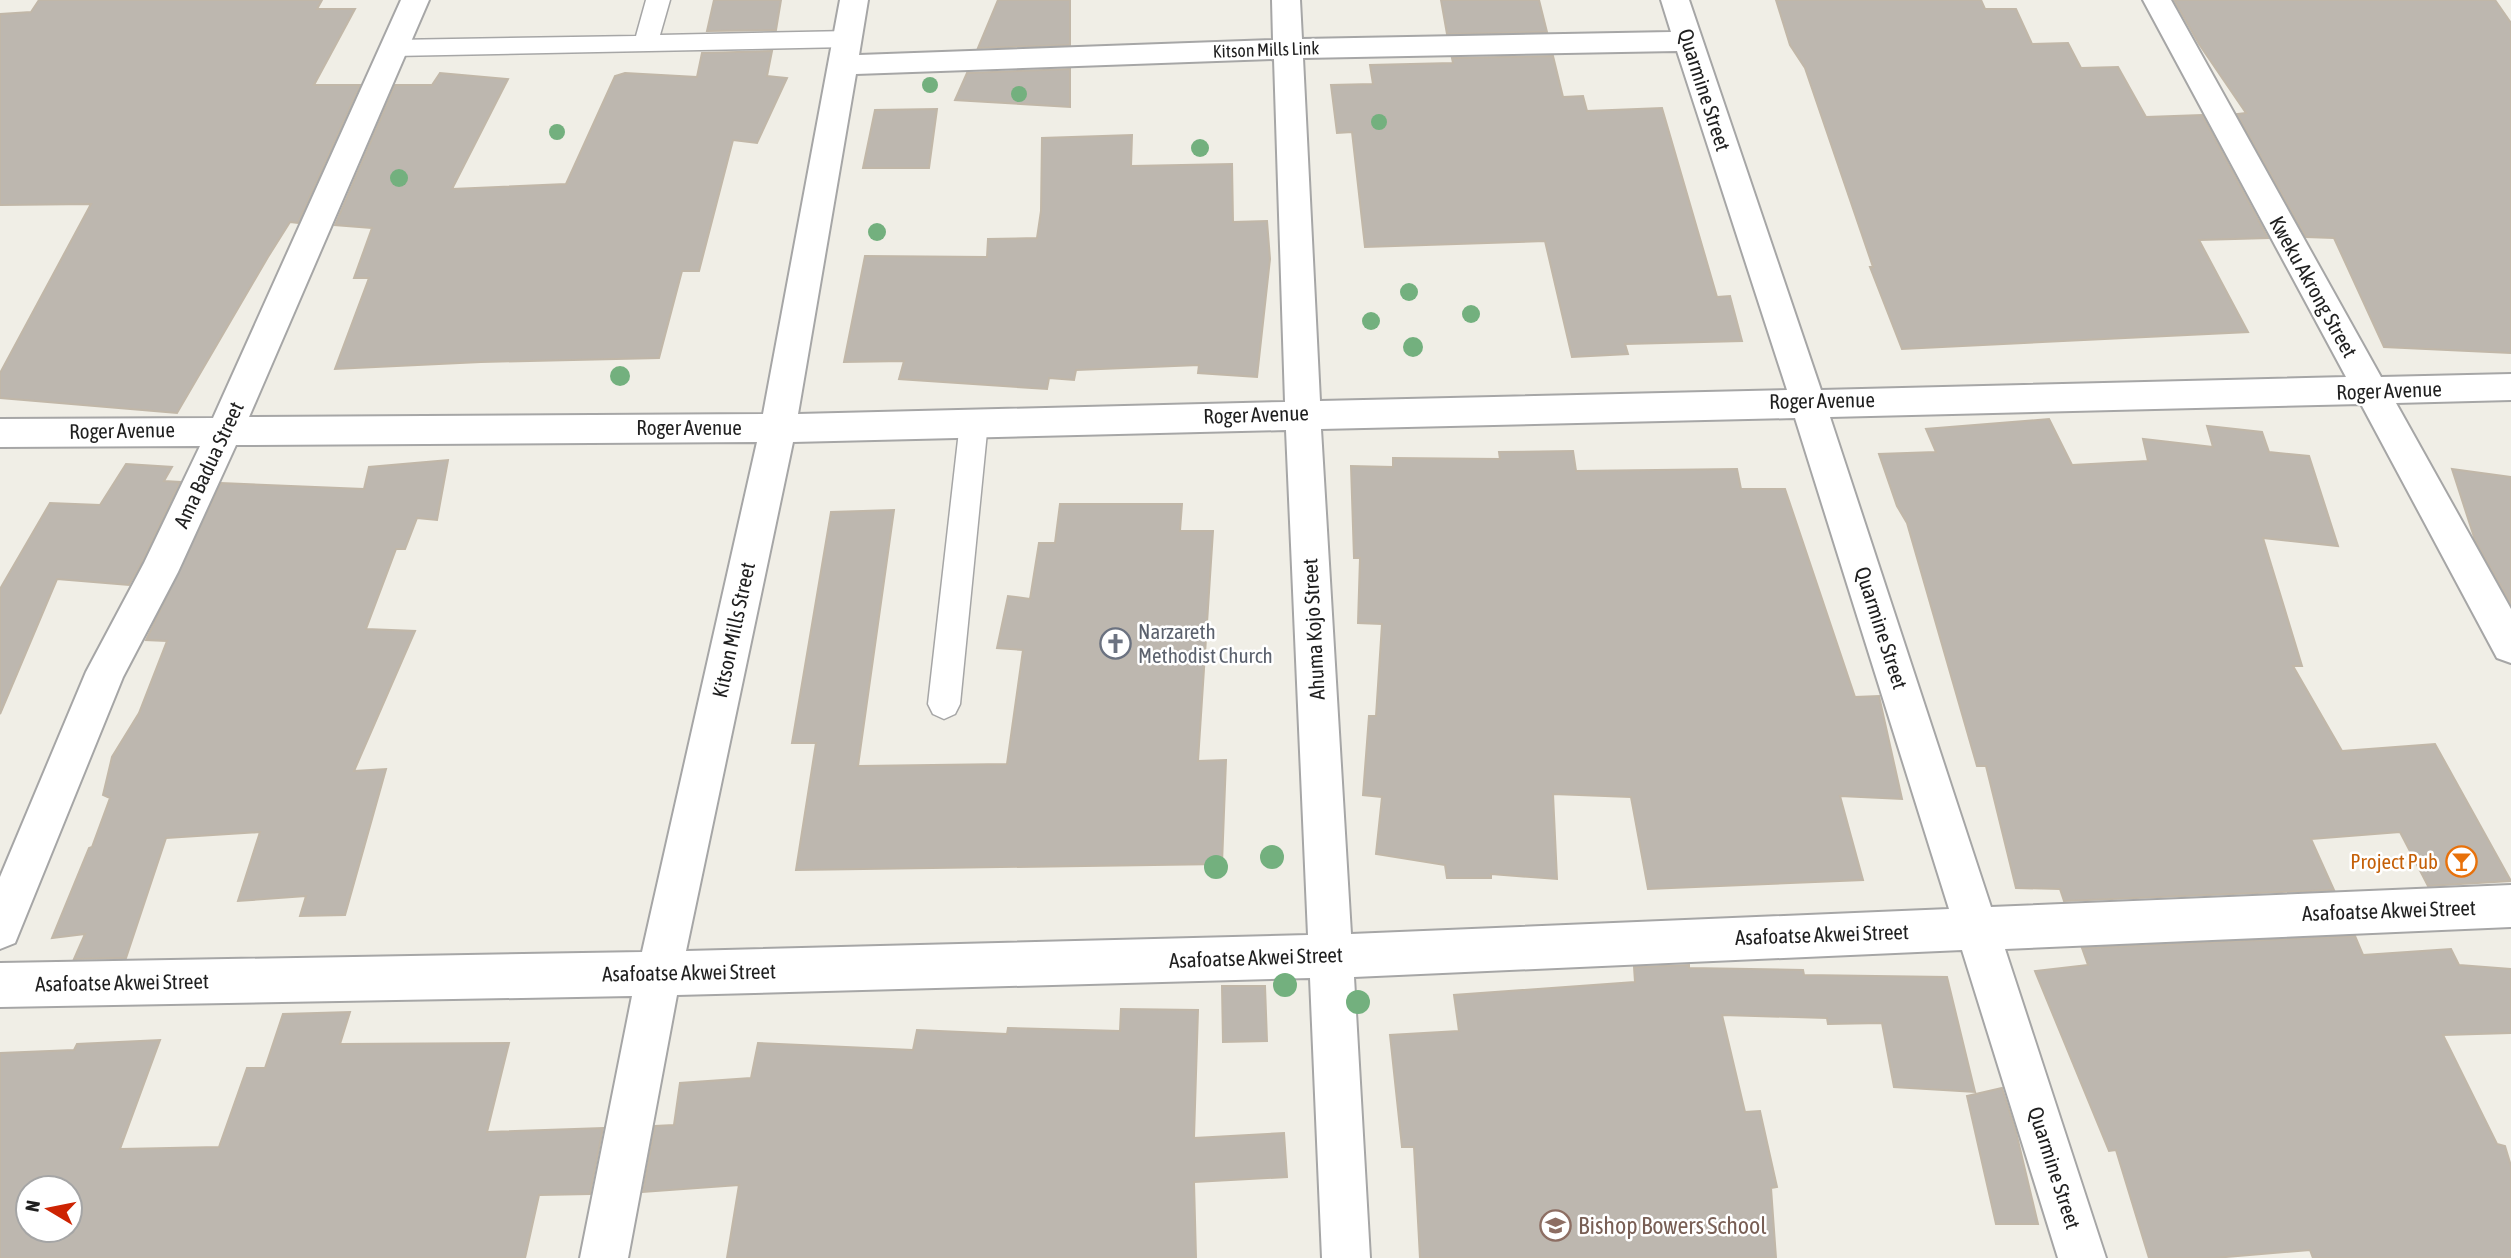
<svg xmlns="http://www.w3.org/2000/svg" width="2511" height="1258" viewBox="0 0 2511 1258" font-family="'Asap Condensed',sans-serif">
<style>
.building{fill:#bdb7af;stroke:#c1b7a8;stroke-width:2;fill-rule:evenodd}
.lines{fill:none;stroke-linecap:round;stroke-linejoin:round}
.service-casing{stroke:#a6a6a6;stroke-width:3}
.minor-casing{stroke:#a6a6a6;stroke-width:4}
.service{fill:#fff;fill-rule:evenodd}
.minor{fill:#fff;fill-rule:evenodd}
.tree{fill:#73b07e}
.labels{text-anchor:middle;stroke-width:5;stroke-linejoin:round;paint-order:stroke}
.far-street-label{font-size:18px;fill:#1f1f1f;stroke:#fff}
.street-label{font-size:21px;fill:#1f1f1f;stroke:#fff}
.worship-label{font-size:21px;fill:#5b616d;stroke:#fff;text-anchor:start}
.food-label{font-size:21px;fill:#c56008;stroke:#fff;text-anchor:end}
.near-education-label{font-size:24px;fill:#785e54;stroke:#fff;text-anchor:start}
</style>
<rect width="100%" height="100%" fill="#f0eee6"/>
<path class="building" d="M39,0H322L317,9H355L314,85H360L298,223L290,222L268,257L177,413L0,398V373L91,204L0,205V14L31,12Z
M714,0H781L776,30L707,31Z
M998,0H1070V45L978,48Z
M1441,0H1539L1547,32L1447,34Z
M1776,0H1981L1985,9H2016L2032,44L2068,43L2081,68L2118,67L2146,117L2202,115L2268,238L2199,240L2248,332L1902,349L1870,267H1873L1805,68L1790,45Z
M2174,0H2495L2511,23V353L2384,347L2334,238L2306,237L2237,114L2246,113L2199,44Z
M772,51L767,76L787,78L757,143L733,140L699,271H682L659,358L481,362L335,369L369,278H354L372,228L335,225L395,85H432L440,73L508,79L452,189L566,184L615,76L625,73L697,77L702,53Z
M1553,56L1563,97L1583,96L1587,111L1662,108L1717,297L1730,296L1742,341L1625,344L1628,354L1572,357L1545,241L1365,247L1352,132L1337,133L1331,85L1373,84L1370,65L1453,63L1452,58Z
M1070,69V107L955,100L967,73Z
M937,109L929,168H863L875,110Z
M1132,135L1131,166L1232,164L1233,222L1267,221L1270,259L1257,377L1198,373L1199,365L1076,370L1074,380L1049,378L1047,389L899,379L904,361L844,362L865,256L987,257L988,239L1037,238L1041,211L1042,138Z
M2049,419L2072,465L2148,461L2143,439L2213,447L2207,426L2262,432L2269,452L2309,456L2338,546L2263,538L2302,666H2293L2342,751L2435,744L2511,881L2428,886L2400,832L2311,839L2334,890L2064,901L2060,889L2016,888L1986,766H1977L1907,523L1897,506L1879,454L1936,452L1926,429Z
M1573,451L1576,471L1737,469L1741,489H1785L1855,697L1879,696L1902,799L1840,796L1863,880L1648,889L1631,797L1553,794L1557,879L1491,874V878H1447L1445,865L1376,854L1382,797L1363,795L1369,716H1376L1382,624L1358,623L1360,558H1354L1351,466L1393,467V458L1500,459L1499,452Z
M448,460L437,520L417,518L405,549H396L366,629L415,631L354,771L386,769L345,915L300,916L306,896L238,901L260,832L166,838L126,958L74,959L85,934L52,938L89,848L92,847L110,798L103,795L112,757L139,713L167,641L146,640L221,483L364,489L369,467Z
M126,464L172,467L164,481L180,482L142,562L129,585L57,579L0,714V589L50,503L100,505Z
M2452,469L2511,477V604L2475,540Z
M1060,504H1182L1180,531H1213L1198,761L1226,760L1222,864L796,870L816,743H792L831,512L894,510L858,766L1007,764L1023,650L997,648L1008,596L1030,599L1039,543H1055Z
M2355,936L2363,955L2451,949L2459,965L2511,969V1033L2443,1035L2497,1144L2505,1146L2511,1166V1258H2313L2310,1250L2214,1258H2149L2116,1150L2109,1151L2035,971L2088,965L2082,948Z
M1689,965V968L1803,970L1804,975L1947,977L1975,1092L1894,1087L1882,1023L1828,1024L1827,1018L1722,1015L1745,1112L1760,1111L1777,1187L1771,1188L1776,1258H1420L1414,1147H1402L1390,1035L1459,1031L1454,995L1635,982L1634,967Z
M1222,986H1265L1267,1041L1223,1042Z
M1121,1009L1198,1010L1194,1138L1284,1133L1287,1177L1194,1182L1196,1258H727L739,1185L643,1192L655,1126L674,1125L680,1083L751,1078L758,1043L913,1050L917,1030L1007,1034L1008,1028L1120,1031Z
M350,1012L340,1044L509,1043L487,1132L603,1128L590,1194L539,1195L525,1258H0V1053L74,1050L77,1044L160,1040L120,1149L219,1147L247,1068H265L283,1014ZM28,1188H70V1230H28Z
M2002,1088L2016,1132L2038,1224H1996L1967,1096Z"/>
<g class="lines">
<defs>
<path id="service" d="M646,0H670L660,35L849,31L857,34L861,39L857,44L849,47L394,56L386,53L382,48L386,43L394,40L636,36Z
M974,411L984,414L988,422L960,704L955,714L944,719L933,714L928,704L960,422L964,414Z"/>
<path id="minor" d="M401,0H429L249,417L763,414L840,0H868L859,55L1273,40L1272,0H1300L1302,39L1671,32L1661,0H1689L1821,390L2346,377L2143,0H2171L2381,377L2511,374V400L2396,403L2511,609V663L2497,658L2361,404L1830,417L1991,907L2511,885V927L2005,949L2106,1258H2058L1962,950L1354,977L1370,1258H1322L1310,978L677,995L628,1258H580L632,996L0,1007V963L642,952L757,442L236,445L178,572L123,677L15,943L0,949V877L86,672L144,563L200,446L0,447V419L213,418ZM1677,51L1787,390L1320,401L1303,58ZM1274,59L1285,402L798,414L856,74ZM1795,418L1949,909L1351,934L1321,429ZM1286,430L1308,935L686,951L793,442Z"/>
</defs>
<use href="#service" class="service-casing"/>
<use href="#minor" class="minor-casing"/>
<use href="#service" class="service"/>
<use href="#minor" class="minor"/>
</g>
<g class="tree">
<circle cx="930" cy="85" r="8"/>
<circle cx="1019" cy="94" r="8"/>
<circle cx="1379" cy="122" r="8"/>
<circle cx="557" cy="132" r="8"/>
<circle cx="1200" cy="148" r="9"/>
<circle cx="399" cy="178" r="9"/>
<circle cx="877" cy="232" r="9"/>
<circle cx="1409" cy="292" r="9"/>
<circle cx="1471" cy="314" r="9"/>
<circle cx="1371" cy="321" r="9"/>
<circle cx="1413" cy="347" r="10"/>
<circle cx="620" cy="376" r="10"/>
<circle cx="1272" cy="857" r="12"/>
<circle cx="1216" cy="867" r="12"/>
<circle cx="1285" cy="985" r="12"/>
<circle cx="1358" cy="1002" r="12"/>
</g>
<defs>
<symbol id="church-ring" viewBox="-11 -11 22 22"><circle r="9.5" fill="#fff" stroke="#6b7280" stroke-width="1.5"/><path d="M-1.2-6h2.4v3.5h3.3v2.4h-3.3V6h-2.4V-.1h-3.3v-2.4h3.3Z" fill="#6b7280"/></symbol>
<symbol id="bar-ring" viewBox="-11 -11 22 22"><circle r="9.5" fill="#fff" stroke="#e8710a" stroke-width="1.5"/><path d="M-6-5H6L.8 .8V4.5H3.5V6h-7V4.5H-.8V.8Z" fill="#e8710a"/></symbol>
<symbol id="school-ring" viewBox="-11 -11 22 22"><circle r="9.5" fill="#fff" stroke="#8d6e63" stroke-width="1.5"/><path d="M0-5L7-2L0 1L-7-2ZM-4 1L0 2.5L4 1V4Q0 6-4 4Z" fill="#8d6e63"/></symbol>
</defs>
<g fill-rule="evenodd">
<use href="#church-ring" x="1098" y="626" width="35" height="35"/>
<use href="#bar-ring" x="2444" y="844" width="35" height="35"/>
<use href="#school-ring" x="1538" y="1208" width="35" height="35"/>
</g>
<g class="labels">
<g class="far-street-label">
<text transform="translate(1266 50) rotate(-2)" y="6">Kitson Mills Link</text>
</g>
<g class="street-label">
<text transform="translate(1704 90) rotate(72)" y="7">Quarmine Street</text>
<text transform="translate(2313 287) rotate(61)" y="7">Kweku Akrong Street</text>
<text transform="translate(2389 391) rotate(-2)" y="7">Roger Avenue</text>
<text transform="translate(1822 401) rotate(-1)" y="7">Roger Avenue</text>
<text transform="translate(1256 415) rotate(-2)" y="7">Roger Avenue</text>
<text x="689" y="435">Roger Avenue</text>
<text transform="translate(122 431) rotate(-1)" y="7">Roger Avenue</text>
<text transform="translate(209 465) rotate(-65)" y="7">Ama Badua Street</text>
<text transform="translate(1881 628) rotate(72)" y="7">Quarmine Street</text>
<text transform="translate(1314 629) rotate(-93)" y="7">Ahuma Kojo Street</text>
<text transform="translate(734 630) rotate(-78)" y="7">Kitson Mills Street</text>
<text transform="translate(2389 911) rotate(-2)" y="7">Asafoatse Akwei Street</text>
<text transform="translate(1822 935) rotate(-2)" y="7">Asafoatse Akwei Street</text>
<text transform="translate(1256 958) rotate(-2)" y="7">Asafoatse Akwei Street</text>
<text transform="translate(689 973) rotate(-1)" y="7">Asafoatse Akwei Street</text>
<text transform="translate(122 983) rotate(-1)" y="7">Asafoatse Akwei Street</text>
<text transform="translate(2054 1168) rotate(72)" y="7">Quarmine Street</text>
</g>
<g class="worship-label">
<text x="1138" y="639">Narzareth<tspan x="1138" dy="24">Methodist Church</tspan></text>
</g>
<g class="food-label">
<text x="2438" y="869">Project Pub</text>
</g>
<g class="near-education-label">
<text x="1578" y="1234">Bishop Bowers School</text>
</g>
</g>
<g transform="translate(49 1209) rotate(280)"><circle r="33" fill="#ffffff" stroke="#a5a5a5" stroke-width="2"/>
<path d="M0-5L12 26L0 18L-12 26Z" fill="#cd2302"/>
<text y="-10" font-size="19" font-weight="bold" text-anchor="middle" fill="#1f1f1f">N</text>
</g>
</svg>
